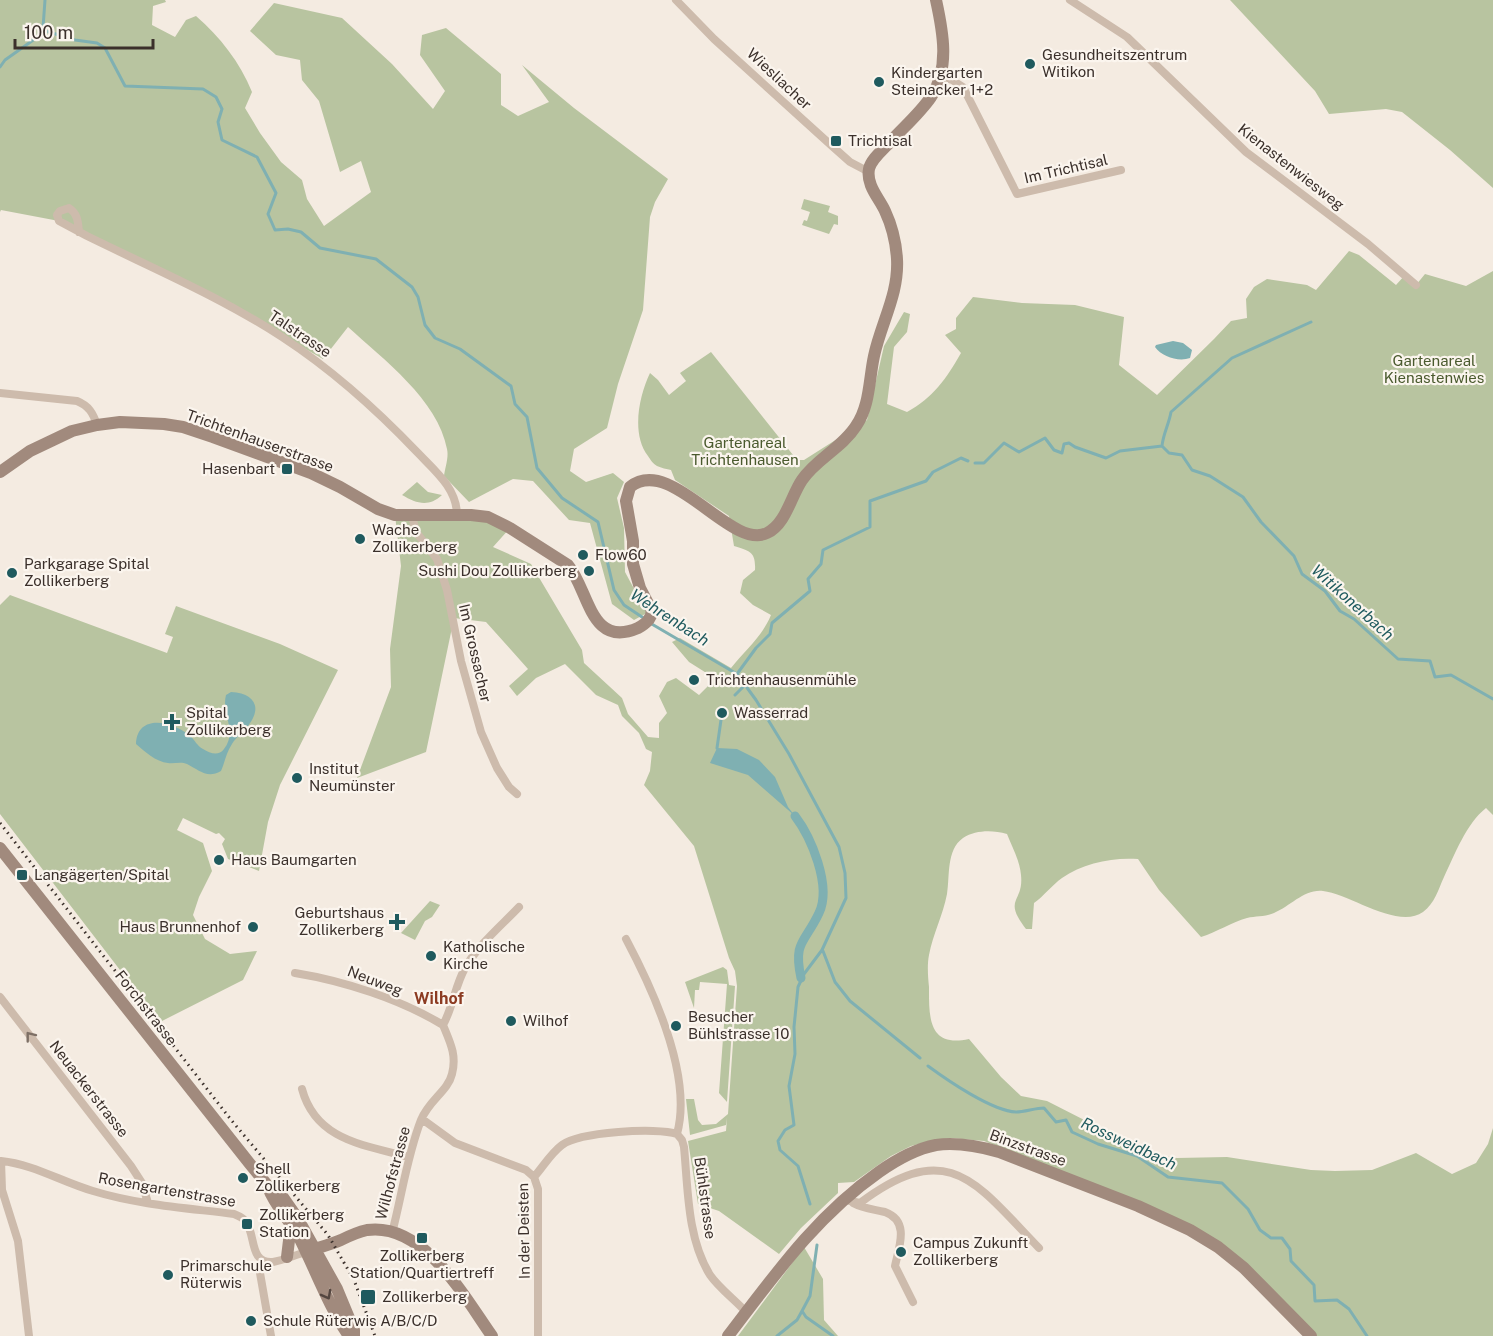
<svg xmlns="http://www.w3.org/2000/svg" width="1493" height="1336" viewBox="0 0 1493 1336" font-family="'Public Sans',sans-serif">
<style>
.green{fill:#b8c4a0}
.water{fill:#7fb0b2}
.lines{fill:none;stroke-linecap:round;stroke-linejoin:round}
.stream{stroke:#7fb0b2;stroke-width:3}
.canal{stroke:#7fb0b2;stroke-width:9}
.street{stroke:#cdbbac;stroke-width:8}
.secondary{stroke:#a18a7d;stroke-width:12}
.rail{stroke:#3b302b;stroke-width:3;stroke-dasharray:1.5 4.5;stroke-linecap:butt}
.oneway{stroke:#7d6f65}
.oneway2{stroke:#544640}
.poi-dot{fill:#1f5a5e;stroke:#fbf5ee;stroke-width:2}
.labels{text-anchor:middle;stroke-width:4.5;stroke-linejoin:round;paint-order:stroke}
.poi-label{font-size:15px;fill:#3b302b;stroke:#fbf5ee;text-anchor:start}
.street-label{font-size:15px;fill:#3b302b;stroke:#fbf5ee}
.park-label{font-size:15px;fill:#4a5a2e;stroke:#fbf5ee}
.water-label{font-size:16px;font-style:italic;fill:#1f5a5e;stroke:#fbf5ee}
.neighbourhood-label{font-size:16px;font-weight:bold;fill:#8c3b22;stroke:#fbf5ee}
</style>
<rect width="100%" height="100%" fill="#f4ebe1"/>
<path class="green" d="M0,0H165L166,2L153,6L152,25L175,37L186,20L196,16C220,37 240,62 252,92L245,108L260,133L281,162L302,180L307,199L324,226L371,192L361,161L340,172L319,101L302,80L300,60L276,55L250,31L274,3L342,18L392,64L433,109L445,91L420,55L422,35L446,28L501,74V105L518,116L549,102L522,65L574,108L668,179L655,202L650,217L643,310L618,384L607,428L574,449L570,471L586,482L613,473L624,482L617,498L624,528L625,572L647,613L634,620L612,604L590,523L569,520L533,481L513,479L469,502L444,476C445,468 449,457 447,449C438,400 383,359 348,327L323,359L260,323L59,221L1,210L0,212Z
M1230,0H1493V188L1450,150L1402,112L1386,109L1329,114L1315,91Z
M804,199L830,206L828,212L838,216V225L834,224L829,234L802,225L804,220L807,221L810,212L801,209Z
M1349,251L1359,255L1396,285L1405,275L1416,285L1425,274L1466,286L1493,271V815L1486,808C1466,824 1455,854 1444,877C1438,890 1435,903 1423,912C1398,930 1350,894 1323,891C1304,889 1291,906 1274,913C1265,917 1256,916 1247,918C1232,922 1217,932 1201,937L1159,890L1138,859C1113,857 1083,863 1062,878C1052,885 1044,896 1034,903L1032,929H1026C1002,898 1024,903 1021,875C1020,861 1012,847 1007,834C992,830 976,830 963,838C946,850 950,876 947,894C943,915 933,934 929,955C927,965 928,977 929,987C929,1017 928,1048 969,1039L1001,1077L1021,1096L1047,1101L1151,1154L1177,1158L1227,1157L1311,1170L1335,1171L1372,1170L1416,1153L1452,1174L1476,1163L1488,1144L1493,1128V1336H1313L1244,1268L1190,1230L1069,1174L984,1141L952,1138L930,1141L911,1146L891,1156L854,1182L838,1183V1193L801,1228L779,1254L719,1211L698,1204L688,1141L726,1131L727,1118L726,1125L690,1135L686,1099H694L698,1120L702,1125L716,1124L728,1114L737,986L735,971L729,958L694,846L644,785L650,771L652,752L646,749L639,733L622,716L618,705L596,695L565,664L536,678L517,696L509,686L528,669L486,622L454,618L426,752L357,778L391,687L390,649L401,566L395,515H471L510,528L493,547L531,564L582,650L584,663L622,698L628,714L648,737L659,738V723L667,713L659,696L667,682L676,678L699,695L713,681L708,674L689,662L672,642L680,638L731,668C745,650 762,637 771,615L753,605L740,593L743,580L755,570C756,551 749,551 734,546L729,516L675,480L671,470C667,469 661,468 657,466C653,464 650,459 648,456C631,434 639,396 650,373L658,380L669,395L686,381L680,373L711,352L797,460H804L867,420L884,346L904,312L910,314L907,332L894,347L887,404L907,412C933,398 946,379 961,353L945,335L956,329V318L973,297L1022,303L1075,305L1124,317L1119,365L1157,395L1214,339L1231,321L1247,318L1246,299L1254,287L1267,279L1307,285L1316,290Z
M417,482L428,492L442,495C428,508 416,503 402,495Z
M10,595L167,653L173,637L165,634L176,606L280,644L338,670L280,785L268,822L259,871L228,859L222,844L225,839L219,833L216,834L183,818L177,830L203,843L212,871L199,897L193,915L205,939L230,954L257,951L243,980L160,1022L0,814V605Z
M430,901L440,905L432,917L425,921L415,940L401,933Z
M723,967L727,970L729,985L735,986L727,1102L719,1093L727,984L700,982L699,990H695L694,1008L685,982Z
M804,1247L823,1279L824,1320L838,1336H738Z"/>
<path class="water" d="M1173,341L1183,343L1192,350L1190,358C1179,362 1162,357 1155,347L1156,345Z
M231,692C254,693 263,707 248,726C243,733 236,737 232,744C226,753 225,762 221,771C207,779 199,770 187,764C181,761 174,764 168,763C156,762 144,751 136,744C137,713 173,721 190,736C195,740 197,746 203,749C210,753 218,757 224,749C238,731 221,714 226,695Z
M717,748L737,749L759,760L775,777L788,807L795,816L748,775L710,763Z"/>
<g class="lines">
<path class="stream" d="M45,0L43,28L46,31L75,40L97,43L105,48L125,86L203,89L216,97L222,109L218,122L222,140L257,157L276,193L268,214L275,230L288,229L301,232L320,248L376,259L412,287L418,297L425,325L435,338L460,349L511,386L515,404L527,417L537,468L562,498L598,522L614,590L624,605L645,619
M0,67L5,60L46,31
M1162,446C1163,434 1169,424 1171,412L1232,358L1311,322
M975,463H984L1004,443L1019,452L1045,438L1054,450L1062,453L1064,444L1069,443L1075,447L1106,458L1120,451L1162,446L1169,453L1182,455L1192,470L1210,476L1243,497L1261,522L1294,556L1302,574L1325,591L1340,611L1354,619L1398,659L1430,661L1435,677L1451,675L1493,699
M650,623L737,674L756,700L789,754L839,847L845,873L846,898L822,950L804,974L798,987L794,1027L795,1054L789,1086L794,1125L785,1130L778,1141L780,1150L798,1166L810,1204
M737,674L756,648L770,634L772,623L810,591L808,579L821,564L823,550L870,527V501L926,481L933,472L961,458L968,461
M735,695L746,684
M717,748L722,713
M823,951L835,982L850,1001L920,1058
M928,1066C947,1080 992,1111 1016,1112C1025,1112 1035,1108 1044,1108L1056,1122L1066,1120L1072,1132L1098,1144L1137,1156L1168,1177L1222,1183L1248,1209L1260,1230L1271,1238H1282L1290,1249L1291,1261L1314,1285L1315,1301L1337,1300L1349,1309L1367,1336
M817,1245L810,1296L802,1311L806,1317L833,1336
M777,1336L797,1320L802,1311"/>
<path class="canal" d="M795,816C811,837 832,886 819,913C805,943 793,941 801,978"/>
<path class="street" d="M676,0L714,39L832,146L850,162L869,172
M1070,0L1127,37L1246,152L1368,244L1416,285
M941,77L952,80L963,87L1017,194L1121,170
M79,232C78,222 78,214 69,208L60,211L57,215L59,221L87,236C152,268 221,297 282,337C331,369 376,409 417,452C434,470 457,488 457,515
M0,393L77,401C89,406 93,413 97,425
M412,516L416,532L437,559L447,590L461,661L481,732L497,768L509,787L517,794
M626,939C653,990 693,1076 677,1134
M295,973C344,981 400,999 443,1025
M0,997L131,1166L142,1183L148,1203
M443,1025C453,1007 455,986 465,968C478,945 501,926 519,907
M302,1089C316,1141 365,1145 409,1157
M422,1119L455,1143L526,1170L534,1177
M677,1134L682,1140L684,1147C688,1188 687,1238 710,1275C719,1288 735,1300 746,1312
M1,1161C33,1164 62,1182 93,1191C139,1205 187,1208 234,1214C239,1216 244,1218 246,1222C256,1235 249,1264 273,1262C284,1260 295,1255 306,1252
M1,1161L2,1190L18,1241L29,1336
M534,1177C543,1167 551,1153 562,1145C579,1132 657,1127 677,1134
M534,1177L538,1189V1336
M846,1196L850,1201L860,1203C949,1136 976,1183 1039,1248
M853,1203C864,1209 873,1209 885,1212C910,1221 899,1247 895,1266L913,1302
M392,1233C402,1195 407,1156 421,1120C429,1100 448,1091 452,1074C457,1055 450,1042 443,1025
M264,1261L260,1273L271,1336"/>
<path class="secondary" d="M0,472L30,451L72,431L97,425L120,422L164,424L183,427L213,437L311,473L340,487L378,509L395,515H471L488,517L510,528L568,565C589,590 590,649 638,628C645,624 651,620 652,611L640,588L633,564V541L626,501L630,487C671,454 731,551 767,533C786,524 791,496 802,480C816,459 842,448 856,426C870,406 869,379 874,356C881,323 899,294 897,259C896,243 892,226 885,211C879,198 866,185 869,169C871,159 884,149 891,141C904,127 920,113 931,97C950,68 943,32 936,0
M0,848L250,1164L268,1186L282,1196L298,1219L337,1289L354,1330V1336
M268,1187C275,1207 291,1221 300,1239C316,1271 329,1307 349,1336
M306,1252C317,1248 329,1245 341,1240C349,1236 358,1232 367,1230C424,1222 465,1298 492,1336
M287,1257L291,1224
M728,1336C774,1276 816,1216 879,1172C896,1160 915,1149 936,1145C958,1142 978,1146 999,1152L1138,1206L1190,1230L1218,1247L1244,1268L1311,1336"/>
<path class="rail" d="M0,823L232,1121L328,1235L354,1280L375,1336"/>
</g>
<defs><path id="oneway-chevron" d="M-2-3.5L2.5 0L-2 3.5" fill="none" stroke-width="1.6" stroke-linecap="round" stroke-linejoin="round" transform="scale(1.5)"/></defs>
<use class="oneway" href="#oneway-chevron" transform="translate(30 1036) rotate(-128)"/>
<use class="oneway2" href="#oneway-chevron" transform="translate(327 1295) rotate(62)"/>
<g class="poi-dot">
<circle cx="1030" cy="64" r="6"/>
<circle cx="879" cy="82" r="6"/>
<rect x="830" y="135" width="12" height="12" rx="3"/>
<rect x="281" y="463" width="12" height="12" rx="3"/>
<circle cx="360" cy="539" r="6"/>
<circle cx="583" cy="555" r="6"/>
<circle cx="589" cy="571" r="6"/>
<circle cx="12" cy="573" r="6"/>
<circle cx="694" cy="680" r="6"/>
<circle cx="722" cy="713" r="6"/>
<path d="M169 713h6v6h6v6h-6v6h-6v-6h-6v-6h6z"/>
<circle cx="297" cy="778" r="6"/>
<circle cx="219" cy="860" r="6"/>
<rect x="16" y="869" width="12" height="12" rx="3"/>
<path d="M394 913h6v6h6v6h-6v6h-6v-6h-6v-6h6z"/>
<circle cx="253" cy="927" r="6"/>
<circle cx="431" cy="956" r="6"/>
<circle cx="511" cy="1021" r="6"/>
<circle cx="676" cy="1026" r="6"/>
<circle cx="243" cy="1178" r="6"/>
<rect x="241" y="1218" width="12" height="12" rx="3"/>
<rect x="416" y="1232" width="12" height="12" rx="3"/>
<circle cx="901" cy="1252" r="6"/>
<circle cx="168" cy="1275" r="6"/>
<rect x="360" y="1289" width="16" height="16" rx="3"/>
<circle cx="251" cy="1321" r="6"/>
</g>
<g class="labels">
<g class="poi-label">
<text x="1042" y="60">Gesundheitszentrum<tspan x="1042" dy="17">Witikon</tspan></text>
<text x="891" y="78">Kindergarten<tspan x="891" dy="17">Steinacker 1+2</tspan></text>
<text x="848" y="146">Trichtisal</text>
<text x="275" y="474" text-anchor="end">Hasenbart</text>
<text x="372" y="535">Wache<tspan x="372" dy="17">Zollikerberg</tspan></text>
<text x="595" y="560">Flow60</text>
<text x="24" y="569">Parkgarage Spital<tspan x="24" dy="17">Zollikerberg</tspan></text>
<text x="577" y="576" text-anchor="end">Sushi Dou Zollikerberg</text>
<text x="706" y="685">Trichtenhausenmühle</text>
<text x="186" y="718">Spital<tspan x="186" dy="17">Zollikerberg</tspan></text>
<text x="734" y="718">Wasserrad</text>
<text x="309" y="774">Institut<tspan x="309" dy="17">Neumünster</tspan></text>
<text x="231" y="865">Haus Baumgarten</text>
<text x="34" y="880">Langägerten/Spital</text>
<text x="384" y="918" text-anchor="end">Geburtshaus<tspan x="384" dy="17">Zollikerberg</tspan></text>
<text x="241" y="932" text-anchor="end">Haus Brunnenhof</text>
<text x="443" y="952">Katholische<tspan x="443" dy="17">Kirche</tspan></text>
<text x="688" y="1022">Besucher<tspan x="688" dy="17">Bühlstrasse 10</tspan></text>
<text x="523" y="1026">Wilhof</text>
<text x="255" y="1174">Shell<tspan x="255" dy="17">Zollikerberg</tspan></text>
<text x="259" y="1220">Zollikerberg<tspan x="259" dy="17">Station</tspan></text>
<text x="913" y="1248">Campus Zukunft<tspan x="913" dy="17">Zollikerberg</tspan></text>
<text x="422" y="1261" text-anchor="middle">Zollikerberg<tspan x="422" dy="17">Station/Quartiertreff</tspan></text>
<text x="180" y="1271">Primarschule<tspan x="180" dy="17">Rüterwis</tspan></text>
<text x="382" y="1302">Zollikerberg</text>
<text x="263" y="1326">Schule Rüterwis A/B/C/D</text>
</g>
<g class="street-label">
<text transform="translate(779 79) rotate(43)" y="5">Wiesliacher</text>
<text transform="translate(1291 167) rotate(38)" y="5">Kienastenwiesweg</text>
<text transform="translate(1066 169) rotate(-13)" y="5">Im Trichtisal</text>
<text transform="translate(300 334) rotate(34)" y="5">Talstrasse</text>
<text transform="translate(260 441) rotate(20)" y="5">Trichtenhauserstrasse</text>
<text transform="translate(475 653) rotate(77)" y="5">Im Grossacher</text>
<text transform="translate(375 981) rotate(21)" y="5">Neuweg</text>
<text transform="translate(146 1008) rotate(52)" y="5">Forchstrasse</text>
<text transform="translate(89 1089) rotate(52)" y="5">Neuackerstrasse</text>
<text transform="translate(1028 1148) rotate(20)" y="5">Binzstrasse</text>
<text transform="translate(393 1173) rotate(-75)" y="5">Wilhofstrasse</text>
<text transform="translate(167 1190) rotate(10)" y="5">Rosengartenstrasse</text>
<text transform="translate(705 1198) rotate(82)" y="5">Bühlstrasse</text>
<text transform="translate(524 1231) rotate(-91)" y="5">In der Deisten</text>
</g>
<g class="park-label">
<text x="1434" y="366">Gartenareal<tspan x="1434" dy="17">Kienastenwies</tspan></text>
<text x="745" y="448">Gartenareal<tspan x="745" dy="17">Trichtenhausen</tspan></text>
</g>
<g class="water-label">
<text transform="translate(1353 602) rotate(42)" y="6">Witikonerbach</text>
<text transform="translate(670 617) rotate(33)" y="6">Wehrenbach</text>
<text transform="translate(1129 1143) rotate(25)" y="6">Rossweidbach</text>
</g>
<g class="neighbourhood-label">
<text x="439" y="1004">Wilhof</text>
</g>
</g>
<path d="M15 39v9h138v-9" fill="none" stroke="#3b302b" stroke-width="3"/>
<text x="24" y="39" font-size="18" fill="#3b302b" stroke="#fbf5ee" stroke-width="4.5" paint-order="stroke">100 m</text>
</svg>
